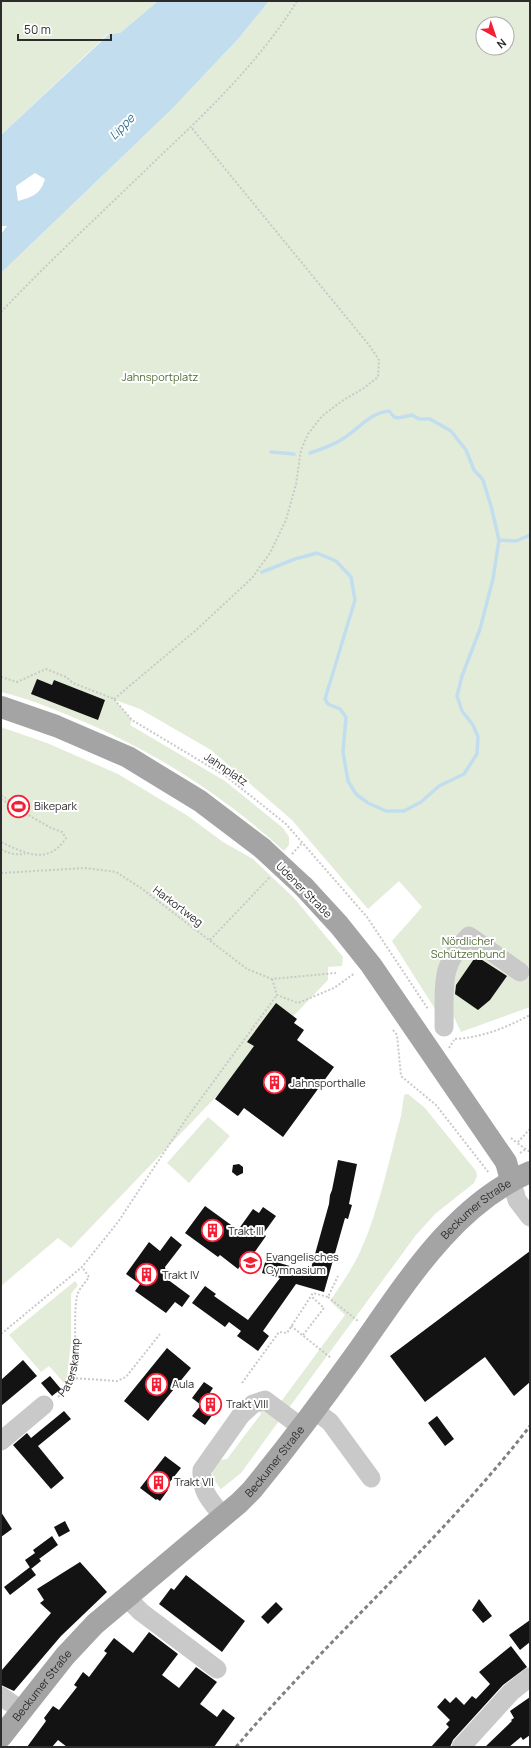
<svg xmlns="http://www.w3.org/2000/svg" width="531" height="1748" viewBox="0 0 531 1748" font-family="Manrope,sans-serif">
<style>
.green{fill:#e3ecd8;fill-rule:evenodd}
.water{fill:#c2deee;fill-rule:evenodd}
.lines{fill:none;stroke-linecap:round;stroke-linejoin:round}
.stream{stroke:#c2deee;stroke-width:3.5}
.building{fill:#131313}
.path{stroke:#c9c9c9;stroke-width:2;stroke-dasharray:2 2;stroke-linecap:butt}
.minor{stroke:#c9c9c9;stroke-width:19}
.major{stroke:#a4a4a4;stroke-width:22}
.rail{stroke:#818181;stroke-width:3;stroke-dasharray:4 3;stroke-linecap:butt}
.major-bridge{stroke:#a4a4a4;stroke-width:22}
.labels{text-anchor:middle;stroke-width:4;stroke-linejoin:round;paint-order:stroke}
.park-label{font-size:11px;fill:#516b36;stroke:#fff}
.street-label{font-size:11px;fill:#2c2c2c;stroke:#fff}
.poi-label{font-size:11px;fill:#2c2c2c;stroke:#fff;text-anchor:start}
.water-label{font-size:12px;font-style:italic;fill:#347295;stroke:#fff}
</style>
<rect width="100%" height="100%" fill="#fff"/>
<path class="green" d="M1,1H158L120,33L108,34L1,135Z
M269,1H530V1007L461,1032L450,1009H435L392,941L422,907L399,881L368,909L292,820L211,750L140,709L115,700L132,720L130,725L225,781L283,828L289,837V845L284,851C223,795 152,750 75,718C51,708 27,698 1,692V273L172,109L239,38ZM483,24H507V48H483Z
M1,727L47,743L118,774L188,816L223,842L253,859L294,898L343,957L342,966L328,967V980L71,1248L58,1238L1,1286Z
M408,1094L425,1108L476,1171L477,1176L474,1183L435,1214L416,1235L288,1409L280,1403L345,1315L330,1301C341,1285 352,1269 360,1252C379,1210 389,1160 401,1116L404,1095Z
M208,1117L230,1136L189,1183L167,1163Z
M75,1281L78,1285L71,1294V1341L67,1377L64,1383L49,1366L41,1372L9,1335Z
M259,1403L281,1418L241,1473L221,1489C214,1481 209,1471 214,1461L227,1459L261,1414Z"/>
<path class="water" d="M158,1H269L239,38L172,109L1,273V234L7,226H1V135L109,34L120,33ZM35,173L45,179C40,195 32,197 18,201L16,186Z"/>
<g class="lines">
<path class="stream" d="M271,452L294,454
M499,540L516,541L530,535
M262,572L295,559L317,553L336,561L351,577L355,600L325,699L328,704L340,709L346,717L343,752L348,781L356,794L368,803L386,811H404L421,802L439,786L464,774L477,754L478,737L473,725L462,711L457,696L462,676L480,629L493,579L499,540L491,506L483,480L474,470L466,450L451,431L430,419H419L412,415L398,418L394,417L389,411C368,414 361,427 344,438C334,445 322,449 310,453"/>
</g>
<path class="building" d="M37,679L52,685L54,680L105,700L98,720L31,694Z
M476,956L507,976L490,1000L478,1010L455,994L456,985Z
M276,1003L297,1019L294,1023L304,1030L297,1040L334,1067L283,1137L244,1108L238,1116L215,1099L254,1046L247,1042Z
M338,1160L357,1164L349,1204L352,1205L348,1219L345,1218L324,1292L296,1284L263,1331L269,1336L258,1351L237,1336L241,1331L229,1322L225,1327L192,1303L205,1286L216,1294L214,1296L248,1320L280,1278L262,1273L266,1259L310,1272L329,1204L330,1195L332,1190Z
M239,1164L243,1167V1173L237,1176L232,1172L233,1165Z
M205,1206L238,1230L253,1209L259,1213L263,1207L276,1216L263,1234L266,1236L254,1253L251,1251L238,1269L220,1255L218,1257L185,1233Z
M171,1236L182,1245L165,1267L167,1279L190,1296L182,1307L175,1302L166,1313L135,1291L140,1284L126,1274L149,1242L160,1251Z
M530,1251V1382L514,1396L485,1357L425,1402L390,1356Z
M167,1348L191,1368L148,1421L124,1401Z
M23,1360L37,1376L1,1406V1380Z
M50,1376L61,1389L52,1396L41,1383Z
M204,1382L213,1388L209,1394L221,1403L205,1425L192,1416L201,1405L192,1398Z
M64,1411L71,1419L38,1446L64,1478L51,1489L13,1445L27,1433L31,1438Z
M437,1416L454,1439L445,1446L428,1423Z
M165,1456L181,1468L165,1488L168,1490L160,1501L157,1499L156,1500L140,1488Z
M1,1512L12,1529L1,1537Z
M65,1521L70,1531L59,1537L54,1527Z
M52,1536L58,1545L39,1559L38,1557L41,1561L31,1569L25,1560L35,1553L33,1550Z
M80,1562L107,1592L61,1636L14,1691L1,1685V1671L51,1613L40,1603L44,1600L37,1589Z
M30,1567L36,1575L10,1595L4,1587Z
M186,1575L245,1621L222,1652L159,1604L171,1588L174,1590Z
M479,1599L492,1616L483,1623L472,1610Z
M276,1602L283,1609L268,1624L261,1617Z
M530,1620V1642L520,1650L509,1635Z
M149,1632L178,1654L162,1675L179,1688L196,1667L217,1682L200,1704L217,1717L223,1709L235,1718L214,1747H67L58,1740L52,1747H27L46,1721L44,1718L53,1706L59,1710L77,1687L74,1685L83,1672L89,1677L107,1653L104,1651L114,1638L133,1653Z
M511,1646L527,1667L503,1685L453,1740L450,1747H431L449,1727L446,1724L450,1720L437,1707L445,1698L450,1703L456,1697L464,1705L472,1696L476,1699L490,1684L479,1672Z
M530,1697V1735L523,1740L521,1737L509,1747H485L512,1721L511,1720L514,1718L510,1711Z"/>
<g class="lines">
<g class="path">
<path d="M1,312C51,259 105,210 157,159C208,111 260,61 297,1"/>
<path d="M1,677L17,682L46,669L66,677L73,683L114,699L132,720L227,777L286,824L367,917L428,1009"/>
<path d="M114,699L195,631L252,578L270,553L286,520L296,484L301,450L308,434L322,416L342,401L364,388L378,377L379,360L369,345L191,127"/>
<path d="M1,795L23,810"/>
<path d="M1,799L51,828L62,832L66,838C48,866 24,853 1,842"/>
<path d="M1,849C9,854 16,855 25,854"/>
<path d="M292,854L302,843"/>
<path d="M1,873L85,868L116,872L141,888L247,969L272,979L336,973"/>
<path d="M210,940L270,877"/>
<path d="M272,979L277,995L298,1003L334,988L355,973"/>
<path d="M393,1030L397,1035L401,1076L436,1105L489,1173"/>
<path d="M455,1039C484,1037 505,1028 530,1015"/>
<path d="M449,1048L454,1040"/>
<path d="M530,1129L517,1143L530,1152"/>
<path d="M511,1138L517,1143"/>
<path d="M520,1153L526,1149"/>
<path d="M328,1297L358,1321"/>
<path d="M291,1326L331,1358"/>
<path d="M1,1334L82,1267L118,1222L186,1119L277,995"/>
<path d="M303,1335L324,1308L311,1296"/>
<path d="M72,1378L117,1381L126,1377L160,1334"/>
<path d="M242,1383L279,1332L287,1333L313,1293L328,1297L338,1276"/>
<path id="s1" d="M58,1397C84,1373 71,1328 77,1296C78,1290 85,1283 89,1277L82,1267"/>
</g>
<path class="minor" d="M444,1027C445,988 438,966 469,936L520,972
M511,1180L517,1200L530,1217
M314,1410L330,1422L371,1478
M1,1441L44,1405
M223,1516C210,1500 201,1493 202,1470L241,1415L253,1404L265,1400L301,1427
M126,1597L141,1612L217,1669
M1,1696L21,1710
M461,1747L511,1692L530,1677"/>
<g class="major">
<path d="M1,707L56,726L128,757L200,801L262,848"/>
<path d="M304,887L339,925L371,965L506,1162L511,1180"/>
<path id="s2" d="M1,1737L65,1656L95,1624L239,1503L252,1490C288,1446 322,1401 355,1355C403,1288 451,1206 530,1172"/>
</g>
<path class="rail" d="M236,1747C330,1636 441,1541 530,1426"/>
<path class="major-bridge" d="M262,848L304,887"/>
</g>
<defs>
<symbol id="stadium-ring" viewBox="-11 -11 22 22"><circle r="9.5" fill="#fff" stroke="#f41e35" stroke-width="1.5"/><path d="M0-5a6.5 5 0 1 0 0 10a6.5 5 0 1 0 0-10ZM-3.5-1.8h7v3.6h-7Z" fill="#f41e35"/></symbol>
<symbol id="building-ring" viewBox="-11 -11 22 22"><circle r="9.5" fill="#fff" stroke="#f41e35" stroke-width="1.5"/><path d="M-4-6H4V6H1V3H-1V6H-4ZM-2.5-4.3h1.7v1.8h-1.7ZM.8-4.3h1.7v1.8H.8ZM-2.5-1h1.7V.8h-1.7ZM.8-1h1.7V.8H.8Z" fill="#f41e35"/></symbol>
<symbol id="school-ring" viewBox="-11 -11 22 22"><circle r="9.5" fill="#fff" stroke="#f41e35" stroke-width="1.5"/><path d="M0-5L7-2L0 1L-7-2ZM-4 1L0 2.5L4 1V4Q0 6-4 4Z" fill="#f41e35"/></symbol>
</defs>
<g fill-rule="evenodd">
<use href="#stadium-ring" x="6" y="794" width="25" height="25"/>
<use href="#building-ring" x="262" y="1070" width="25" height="25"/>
<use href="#building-ring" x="200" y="1218" width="25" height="25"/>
<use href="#school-ring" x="238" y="1250" width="25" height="25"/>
<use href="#building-ring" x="134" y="1262" width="25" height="25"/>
<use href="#building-ring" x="144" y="1372" width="25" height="25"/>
<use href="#building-ring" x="198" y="1392" width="25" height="25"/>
<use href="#building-ring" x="146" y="1470" width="25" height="25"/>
</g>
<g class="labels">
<g class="park-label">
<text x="160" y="381">Jahnsportplatz</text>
<text x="468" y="945">Nördlicher<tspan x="468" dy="13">Schützenbund</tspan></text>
</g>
<g class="street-label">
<text transform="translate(226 769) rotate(34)" y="4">Jahnplatz</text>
<text transform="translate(304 890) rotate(45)" y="4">Udener Straße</text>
<text transform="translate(178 906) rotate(37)" y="4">Harkortweg</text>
<text dy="4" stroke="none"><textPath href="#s2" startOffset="714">Beckumer Straße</textPath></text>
<text dy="4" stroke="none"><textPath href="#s1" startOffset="33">Paterskamp</textPath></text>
<text dy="4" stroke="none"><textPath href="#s2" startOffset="390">Beckumer Straße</textPath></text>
<text dy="4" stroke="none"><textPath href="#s2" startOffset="66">Beckumer Straße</textPath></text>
</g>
<g class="poi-label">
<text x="34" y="810">Bikepark</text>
<text x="290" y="1087">Jahnsporthalle</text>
<text x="228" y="1235">Trakt III</text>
<text x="266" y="1261">Evangelisches<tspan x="266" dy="13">Gymnasium</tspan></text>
<text x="162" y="1279">Trakt IV</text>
<text x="172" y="1388">Aula</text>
<text x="226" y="1408">Trakt VIII</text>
<text x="174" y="1486">Trakt VII</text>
</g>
<g class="water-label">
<text transform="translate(122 127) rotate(-46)" y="4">Lippe</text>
</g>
</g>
<rect width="531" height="1748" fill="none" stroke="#2c2c2c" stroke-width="4"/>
<g transform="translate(495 36) rotate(140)"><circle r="19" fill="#ffffff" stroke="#ababab"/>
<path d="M0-3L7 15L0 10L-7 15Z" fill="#f41e35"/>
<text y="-6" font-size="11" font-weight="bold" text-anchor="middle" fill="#2c2c2c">N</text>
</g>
<path d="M18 34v6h93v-6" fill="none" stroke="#2c2c2c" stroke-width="2"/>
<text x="24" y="34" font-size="12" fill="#2c2c2c" stroke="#ffffff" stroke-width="3" paint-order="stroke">50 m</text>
</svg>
